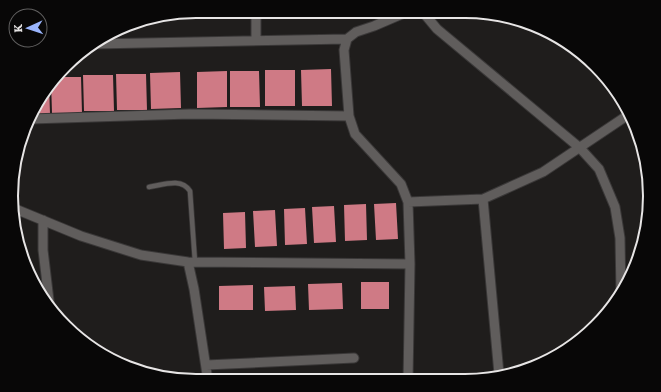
<svg xmlns="http://www.w3.org/2000/svg" width="661" height="392" viewBox="0 0 661 392" font-family="Literata,serif">
<style>
.building{fill:#cf7a85}
.lines{fill:none;stroke-linecap:round;stroke-linejoin:round}
.lane-casing{stroke:#3a3838;stroke-width:6}
.street-casing{stroke:#3a3838;stroke-width:11}
.lane{stroke:#605d5c;stroke-width:4.5}
.street{stroke:#605d5c;stroke-width:9}
.rim{fill:none;stroke:#e7e5e5;stroke-width:2}
</style>
<rect width="100%" height="100%" fill="#1f1d1c"/>
<path class="building" d="M331,69L332,106H302L301,70Z
M265,70H295V106H265Z
M227,71V107L197,108V72Z
M230,71H259L260,107H230Z
M180,72L181,108L151,109L150,73Z
M116,74H146L147,110H117Z
M83,75H113L114,111H84Z
M55,77H81L82,113H52L51,81Z
M49,84L50,114H33L43,95Z
M396,203L398,239L376,240L374,204Z
M366,204L367,240L345,241L344,205Z
M334,206L336,242L314,243L312,207Z
M305,208L307,244L285,245L284,209Z
M275,210L277,246L255,247L253,211Z
M245,212L246,248L224,249L223,213Z
M361,282H389V309H361Z
M342,283L343,309L309,310L308,284Z
M253,285V310H219V286Z
M295,286L296,310L265,311L264,287Z"/>
<g class="lines">
<defs>
<path id="lane" d="M149,187C163,185 181,177 190,191L195,262"/>
<path id="street" d="M422,11L437,29L580,148L599,169L615,207L620,238L621,294
M347,39L344,50L349,116
M256,40V11
M94,44L347,39L356,32L374,26L409,11
M483,199L499,374
M408,202L483,199L543,172L628,115
M13,208L81,236L141,255L188,262L410,264L408,202L401,184L355,134L349,116L190,114L30,119
M43,220V250L50,309
M188,262L194,289L208,381
M206,365L354,358
M408,381L410,264"/>
</defs>
<use href="#lane" class="lane-casing"/>
<use href="#street" class="street-casing"/>
<use href="#lane" class="lane"/>
<use href="#street" class="street"/>
</g>
<path d="M0 0H661V392H0ZM196 18H465A178 178 0 0 1 643 196V196A178 178 0 0 1 465 374H196A178 178 0 0 1 18 196V196A178 178 0 0 1 196 18Z" fill="#080707" fill-rule="evenodd"/>
<path class="rim" d="M196 18H465A178 178 0 0 1 643 196V196A178 178 0 0 1 465 374H196A178 178 0 0 1 18 196V196A178 178 0 0 1 196 18Z"/>
<g transform="translate(28 28) rotate(267)"><circle r="19" fill="#080707" stroke="#616060"/>
<path d="M0-3L7 15L0 10L-7 15Z" fill="#9ab5fd"/>
<text y="-6" font-size="11" font-weight="bold" text-anchor="middle" fill="#e7e5e5">K</text>
</g>
</svg>
